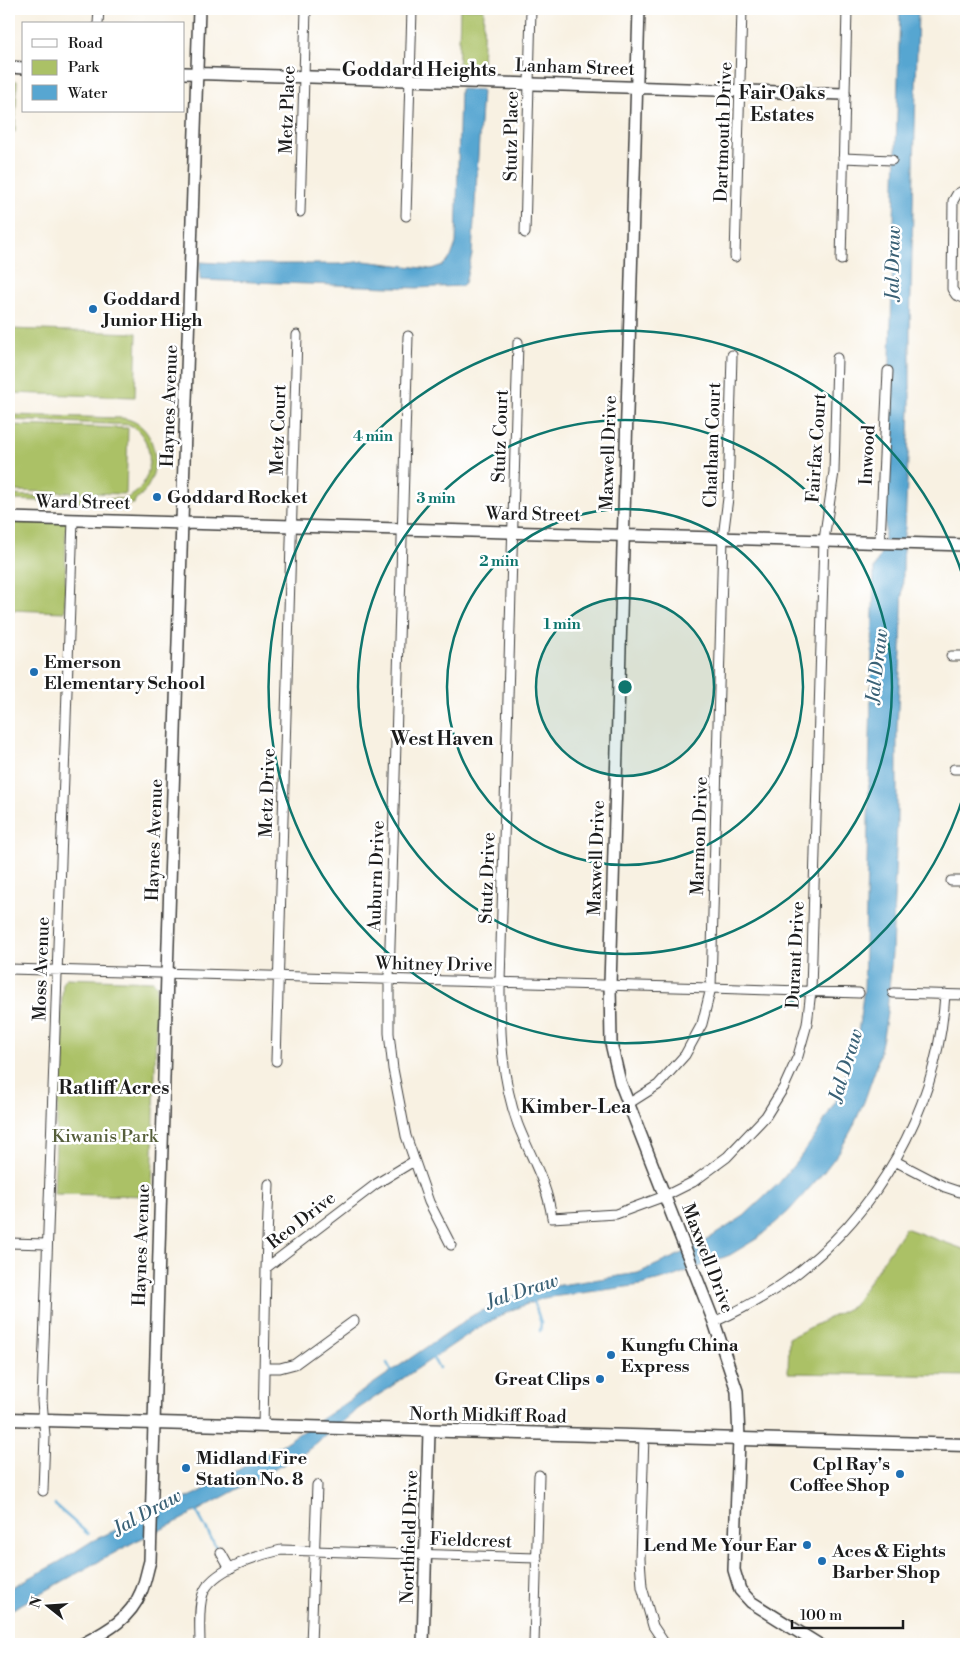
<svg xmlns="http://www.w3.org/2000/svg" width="975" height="1653" viewBox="0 0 975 1653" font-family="'Libre Bodoni',serif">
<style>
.green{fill:#abc166;stroke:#646e41}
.water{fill:#57a6d1;stroke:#3a6176}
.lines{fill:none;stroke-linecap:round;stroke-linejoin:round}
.stream{stroke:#57a6d1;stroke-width:2.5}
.minor-casing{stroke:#3d3c3a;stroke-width:11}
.tertiary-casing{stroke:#3d3c3a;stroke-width:14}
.secondary-casing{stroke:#3d3c3a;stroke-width:15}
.minor{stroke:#fff;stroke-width:9}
.tertiary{stroke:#fff;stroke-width:11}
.secondary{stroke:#fff;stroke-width:12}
.ring{fill:none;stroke:#0f766e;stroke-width:2.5}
.poi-dot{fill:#1f6fb2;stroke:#fff;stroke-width:2}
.labels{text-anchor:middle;stroke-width:5;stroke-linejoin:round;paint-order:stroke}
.street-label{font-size:18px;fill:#1c1c1c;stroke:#fff}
.poi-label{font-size:18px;font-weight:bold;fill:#1c1c1c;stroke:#fff;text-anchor:start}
.park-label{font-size:18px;fill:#555e3a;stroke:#fff}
.neighbourhood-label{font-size:19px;font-weight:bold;fill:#1c1c1c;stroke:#fff}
.water-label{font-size:19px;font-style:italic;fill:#3a6176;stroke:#fff}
.centre{fill:#0f766e;stroke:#fff;stroke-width:2.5}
.ring-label{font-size:15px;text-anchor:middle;font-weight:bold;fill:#0f766e;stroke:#fff;stroke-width:5;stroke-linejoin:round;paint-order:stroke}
</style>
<rect width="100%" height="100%" fill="#fff"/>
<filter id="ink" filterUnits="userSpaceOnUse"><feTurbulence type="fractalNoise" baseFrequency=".02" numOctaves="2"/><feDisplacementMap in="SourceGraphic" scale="10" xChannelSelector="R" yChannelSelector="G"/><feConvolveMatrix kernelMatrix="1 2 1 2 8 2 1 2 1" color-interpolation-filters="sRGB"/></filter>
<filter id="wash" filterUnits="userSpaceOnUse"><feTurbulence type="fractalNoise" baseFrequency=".0096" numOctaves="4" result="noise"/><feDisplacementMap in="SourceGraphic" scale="20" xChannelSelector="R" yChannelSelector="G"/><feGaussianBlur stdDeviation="1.12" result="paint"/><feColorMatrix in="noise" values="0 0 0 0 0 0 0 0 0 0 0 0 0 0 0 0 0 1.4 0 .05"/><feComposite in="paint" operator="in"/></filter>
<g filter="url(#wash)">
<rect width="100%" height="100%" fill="#f8f1e2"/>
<path class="green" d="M460,9H484L482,75L458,74Z
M9,81H17L15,132L9,131Z
M9,329L137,333L135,397L9,393Z
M9,415L122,418C162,423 164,482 135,500L134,504L9,500V495L125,499C155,488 158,439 130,425L9,420Z
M9,425L128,428L126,494L9,491Z
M9,518L73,520L66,528L65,612L9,610Z
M66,978L153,981L157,985L152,1196L54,1194L61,1011L63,982Z
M905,1228L966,1250V1376L788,1373L789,1338L853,1306Z"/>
<path class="water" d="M900,9H918L910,331V410L905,529L904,532L901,652L897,727V822L892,953L887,1013L883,1037L877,1065L864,1102L852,1129L839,1152L823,1173L788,1212L758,1238L730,1255L672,1277L641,1285L544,1298L514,1309L476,1329L358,1409L303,1454L171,1525L136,1541L9,1611V1589L59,1562L92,1541L122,1527L128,1523L139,1521L158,1511L198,1493L283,1444L341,1406L473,1315L516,1295L541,1288L638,1273L694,1248L744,1216L779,1183L798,1160L816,1135L835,1102L848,1068L857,1040L864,988L874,568L881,553L885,532Z
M460,89L482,90L472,254L465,283L461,286L416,288L200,280V262L238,264H340L364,261L431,269L443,265L451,257L456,243Z"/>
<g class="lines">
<path class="stream" d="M533,1299L541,1323L540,1331
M432,1357L439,1368
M387,1363L392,1372
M55,1505L88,1534
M197,1512L216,1547"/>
</g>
</g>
<g filter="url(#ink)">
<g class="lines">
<defs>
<path id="minor" d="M98,24L99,9
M843,158L892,160
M966,189L957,194L953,201L952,289L956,295L966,299
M300,212L306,9
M406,216L412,9
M525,233L531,9
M735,257L742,9
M841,260L847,9
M408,336L389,979V1033L393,1069L406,1136L429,1202L451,1245
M518,342L500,982C500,1031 501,1078 518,1125C531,1158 547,1182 552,1218L616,1214L665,1196L693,1182L727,1157L766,1116L784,1087L798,1056L807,1024L811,991L824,540L834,472L837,358
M880,541L888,371
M951,656H966
M954,769H966
M951,881H966
M9,969L711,988L859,993
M893,993L966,995
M276,1061L297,335
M628,1104L658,1085L685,1055L702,1024L711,988L723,537L728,498L732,355
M895,1161L945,1187L966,1194
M9,1243L47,1244
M266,1268L269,1184
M714,1322C738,1311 762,1299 784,1283C877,1217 938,1109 945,994
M264,1368H280L295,1364L354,1321
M263,1427L266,1268L376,1184L414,1161
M644,1436L640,1559L642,1587L653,1626L665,1644
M43,1491L45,1436L42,1401L73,520
M221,1553L230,1569
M200,1644C200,1630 198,1607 203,1594C211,1570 258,1555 281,1550L537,1558
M311,1644L317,1485
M534,1644L539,1475"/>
<path id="tertiary" d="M639,9L610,985L611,1043L620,1082L714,1322L737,1391L739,1439L734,1570L740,1590L751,1602L818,1644
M9,67L24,68
M184,73L844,94
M9,518L966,545
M83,1644C107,1631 130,1619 141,1592C145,1583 147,1571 150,1561L167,974L199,9
M423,1644L429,1431"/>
<path id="secondary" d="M9,1419L966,1445"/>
</defs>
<use href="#minor" class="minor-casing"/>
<use href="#tertiary" class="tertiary-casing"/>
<use href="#secondary" class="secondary-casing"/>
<use href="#minor" class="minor"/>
<use href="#tertiary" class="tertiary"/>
<use href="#secondary" class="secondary"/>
</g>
</g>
<circle cx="625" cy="687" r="89" fill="#0f766e" fill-opacity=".12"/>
<g class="ring">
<circle cx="625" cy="687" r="89"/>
<circle cx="625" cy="687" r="178"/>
<circle cx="625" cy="687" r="267"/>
<path d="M965 791A356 356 0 1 1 965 583"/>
</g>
<g class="poi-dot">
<circle cx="93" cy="309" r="5"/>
<circle cx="157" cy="497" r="5"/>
<circle cx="34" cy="672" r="5"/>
<circle cx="611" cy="1355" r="5"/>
<circle cx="600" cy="1379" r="5"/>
<circle cx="186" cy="1468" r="5"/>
<circle cx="900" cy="1474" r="5"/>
<circle cx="807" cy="1545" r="5"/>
<circle cx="822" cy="1561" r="5"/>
</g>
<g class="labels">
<g class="street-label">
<text transform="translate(575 67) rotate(2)" y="6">Lanham Street</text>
<text transform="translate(287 110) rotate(-88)" y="6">Metz Place</text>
<text transform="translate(723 132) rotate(-88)" y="6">Dartmouth Drive</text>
<text transform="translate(511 136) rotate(-89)" y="6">Stutz Place</text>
<text transform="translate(169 406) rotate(-88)" y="6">Haynes Avenue</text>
<text transform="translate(278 430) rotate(-88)" y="6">Metz Court</text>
<text transform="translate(500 436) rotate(-88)" y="6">Stutz Court</text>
<text transform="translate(712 445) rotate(-88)" y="6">Chatham Court</text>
<text transform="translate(816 448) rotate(-86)" y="6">Fairfax Court</text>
<text transform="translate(608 453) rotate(-88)" y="6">Maxwell Drive</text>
<text transform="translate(867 455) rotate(-87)" y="6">Inwood</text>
<text transform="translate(83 502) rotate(1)" y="6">Ward Street</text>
<text transform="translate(533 514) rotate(1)" y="6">Ward Street</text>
<text transform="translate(267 793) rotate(-88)" y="6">Metz Drive</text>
<text transform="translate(699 836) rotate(-88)" y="6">Marmon Drive</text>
<text transform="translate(154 840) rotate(-88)" y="6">Haynes Avenue</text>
<text transform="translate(596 858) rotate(-88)" y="6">Maxwell Drive</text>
<text transform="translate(376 876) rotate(-88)" y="6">Auburn Drive</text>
<text transform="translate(487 878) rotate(-88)" y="6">Stutz Drive</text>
<text transform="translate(795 955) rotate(-87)" y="6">Durant Drive</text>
<text transform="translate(434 964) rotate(1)" y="6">Whitney Drive</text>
<text transform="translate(41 969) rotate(-88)" y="6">Moss Avenue</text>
<text transform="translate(301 1220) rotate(-38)" y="6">Reo Drive</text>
<text transform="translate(141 1245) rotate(-88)" y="6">Haynes Avenue</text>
<text transform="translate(708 1258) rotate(69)" y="6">Maxwell Drive</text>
<text transform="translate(488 1415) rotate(1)" y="6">North Midkiff Road</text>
<text transform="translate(409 1537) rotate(-88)" y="6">Northfield Drive</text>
<text transform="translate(471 1540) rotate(2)" y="6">Fieldcrest</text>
</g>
<g class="poi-label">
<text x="103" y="305">Goddard<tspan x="103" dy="21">Junior High</tspan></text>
<text x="167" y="503">Goddard Rocket</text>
<text x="44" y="668">Emerson<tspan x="44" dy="21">Elementary School</tspan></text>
<text x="621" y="1351">Kungfu China<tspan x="621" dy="21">Express</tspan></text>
<text x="590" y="1385" text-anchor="end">Great Clips</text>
<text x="196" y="1464">Midland Fire<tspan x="196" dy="21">Station No. 8</tspan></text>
<text x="890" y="1470" text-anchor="end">Cpl Ray's<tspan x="890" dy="21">Coffee Shop</tspan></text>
<text x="797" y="1551" text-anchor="end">Lend Me Your Ear</text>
<text x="832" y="1557">Aces &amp; Eights<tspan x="832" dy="21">Barber Shop</tspan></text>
</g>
<g class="park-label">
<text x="105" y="1142">Kiwanis Park</text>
</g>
<g class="neighbourhood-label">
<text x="419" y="76">Goddard Heights</text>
<text x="782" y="99">Fair Oaks<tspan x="782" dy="22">Estates</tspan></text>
<text x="442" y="745">West Haven</text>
<text x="114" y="1094">Ratliff Acres</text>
<text x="576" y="1113">Kimber-Lea</text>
</g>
<g class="water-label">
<text transform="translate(892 263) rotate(-89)" y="7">Jal Draw</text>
<text transform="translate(876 666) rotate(-83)" y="7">Jal Draw</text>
<text transform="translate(845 1065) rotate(-73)" y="7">Jal Draw</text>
<text transform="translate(522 1290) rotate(-18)" y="7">Jal Draw</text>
<text transform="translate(147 1511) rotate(-29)" y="7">Jal Draw</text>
</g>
</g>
<circle cx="625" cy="687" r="8" class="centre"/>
<g class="ring-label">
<text x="373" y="441">4 min</text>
<text x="436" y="503">3 min</text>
<text x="499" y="566">2 min</text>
<text x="562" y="629">1 min</text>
</g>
<rect width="975" height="1653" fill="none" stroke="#fff" stroke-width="30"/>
<rect x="22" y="22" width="162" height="90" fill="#ffffff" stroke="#a4a4a4"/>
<rect x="32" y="39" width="25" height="8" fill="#ffffff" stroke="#a4a4a4"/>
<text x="68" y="48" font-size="15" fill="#1c1c1c">Road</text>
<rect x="32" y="60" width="25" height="15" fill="#abc166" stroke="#a4a4a4"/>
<text x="68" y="72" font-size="15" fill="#1c1c1c">Park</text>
<rect x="32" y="85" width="25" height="15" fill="#57a6d1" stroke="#a4a4a4"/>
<text x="68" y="98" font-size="15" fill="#1c1c1c">Water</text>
<g transform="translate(48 1606) rotate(287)" stroke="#ffffff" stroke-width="4" paint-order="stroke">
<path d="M0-4L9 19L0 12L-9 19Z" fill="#1c1c1c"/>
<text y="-8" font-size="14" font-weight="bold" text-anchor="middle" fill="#1c1c1c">N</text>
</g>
<path d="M792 1620v8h111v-8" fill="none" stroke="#1c1c1c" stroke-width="2.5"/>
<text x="800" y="1620" font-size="15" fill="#1c1c1c" stroke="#ffffff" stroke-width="4" paint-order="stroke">100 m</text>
</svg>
